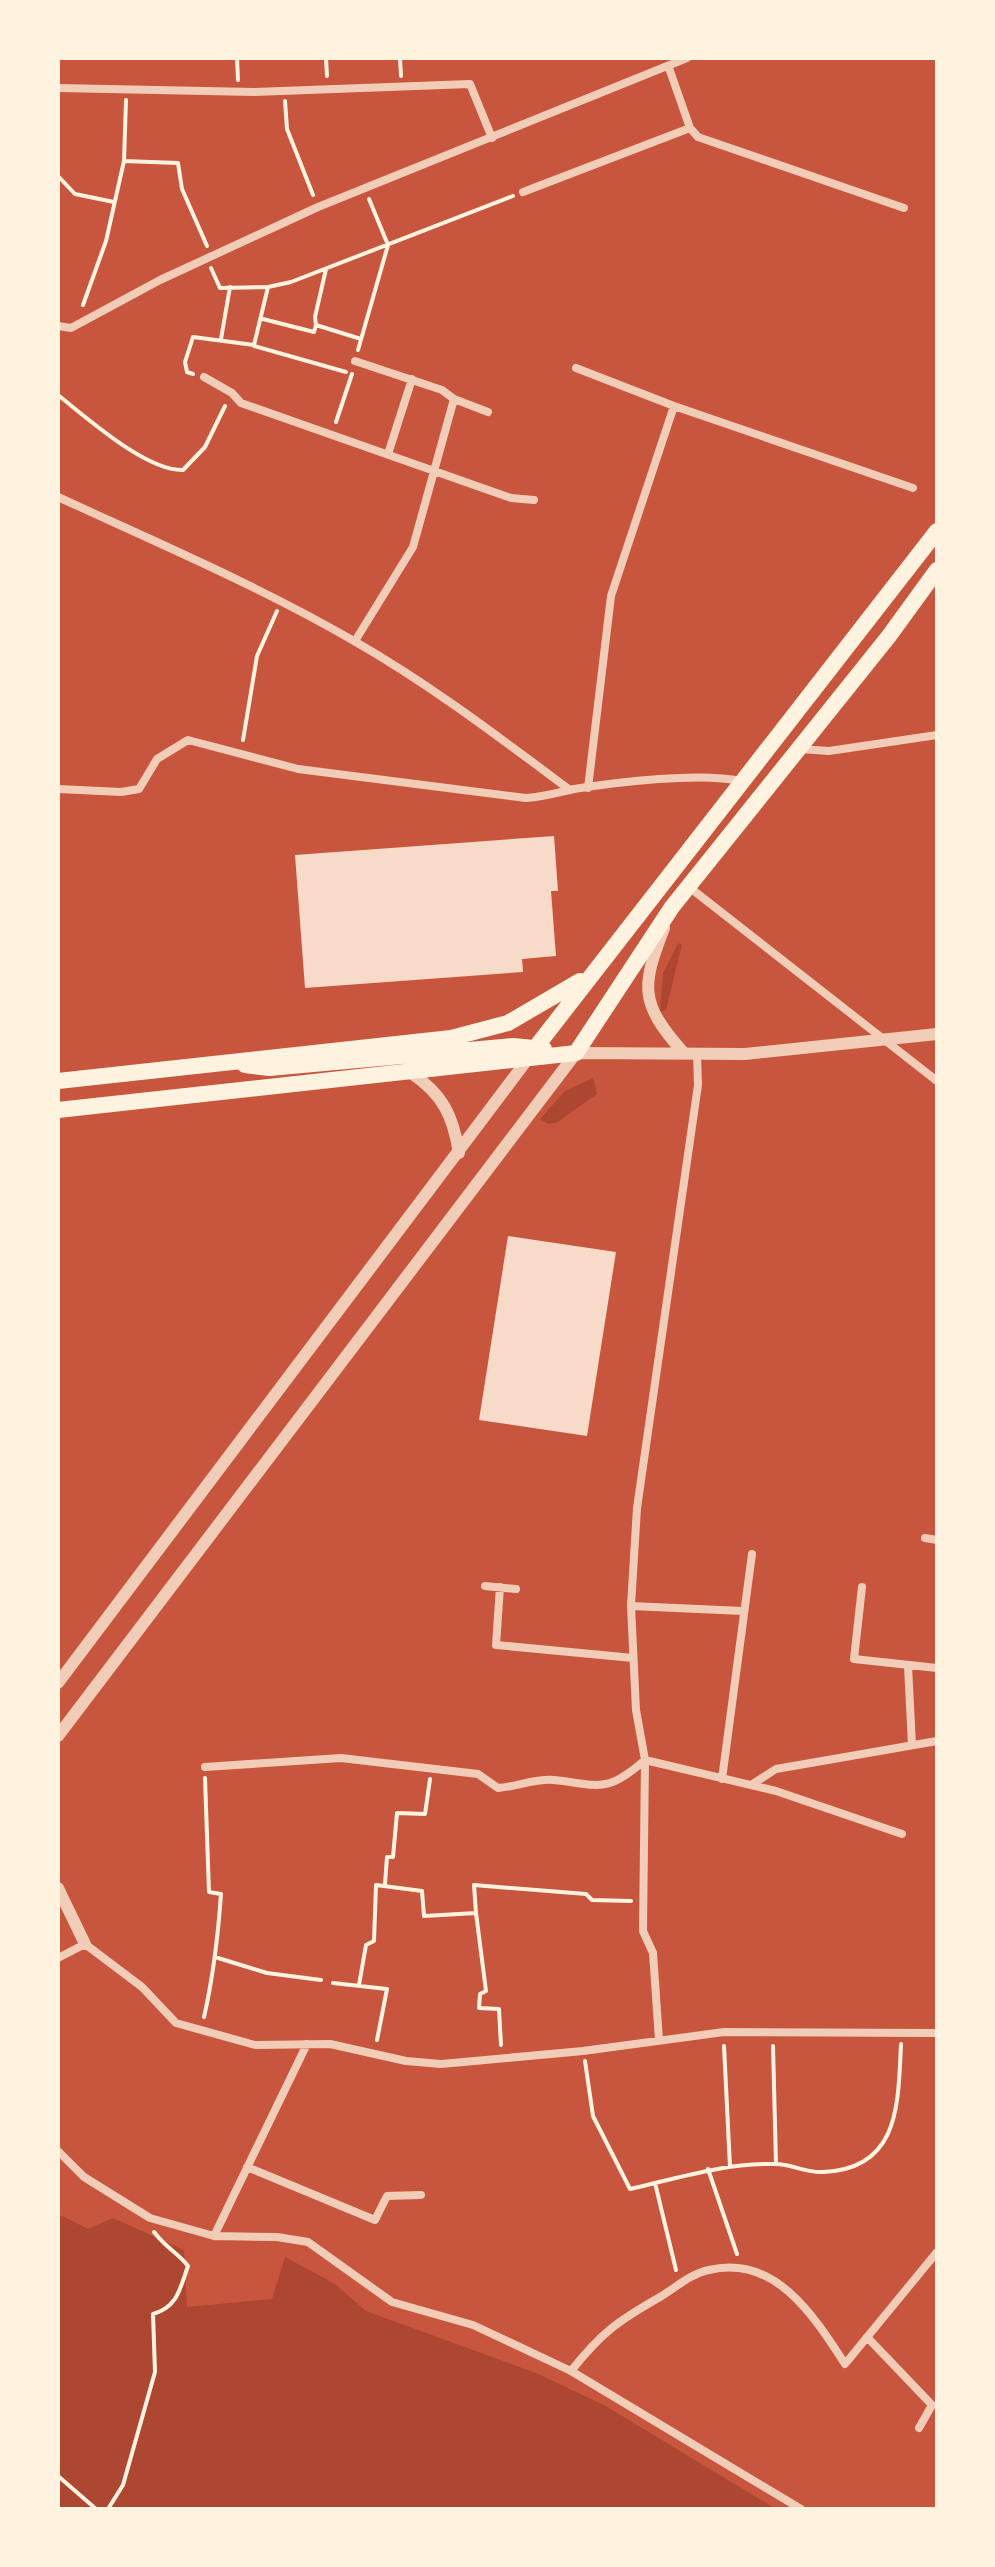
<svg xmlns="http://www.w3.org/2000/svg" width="995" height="2567" viewBox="0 0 995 2567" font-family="Karla,sans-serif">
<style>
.green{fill:#ae4732}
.building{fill:#f7dbc8}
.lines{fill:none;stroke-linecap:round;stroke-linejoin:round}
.path{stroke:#fff3e0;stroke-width:4}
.minor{stroke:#f1ccb7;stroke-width:8}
.tertiary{stroke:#f1ccb7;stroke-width:12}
.trunk{stroke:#fff3e0;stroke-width:16}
</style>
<rect width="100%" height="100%" fill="#c8553d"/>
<path class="green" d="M678,943L682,945L666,1010L660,1012L663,973Z
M593,1078L597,1094L556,1123L548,1124L540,1119L565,1091Z
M58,2214L88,2229L113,2218L184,2250L187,2307L272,2299L285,2257L335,2284L366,2311L536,2373L604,2405L776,2509H58Z"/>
<path class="building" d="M554,836L558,891H551L556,956L522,959L523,972L305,988L295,855Z
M508,1236L616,1252L587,1436L479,1420Z"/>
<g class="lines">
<path class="path" d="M237,58L238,80
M326,58L327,76
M400,58L401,76
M285,101L287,129L313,195
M124,161L178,163L182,189L207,246
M58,176L75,194L114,202
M211,268L220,288L268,287L291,282L513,196
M83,305L106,241L124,161L126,100
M263,319L314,332L316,325L361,339
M316,325L315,317L326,269
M221,339L230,287
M254,346L346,372
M358,350L388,245L369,199
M193,374L187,372L185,362L193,337L254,345L268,287
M58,395C87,418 146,471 183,470L205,447L225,406
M336,422L352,374
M243,740L257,656L277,611
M385,1884L387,1857H393L397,1813L425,1814L430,1779
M476,1913L474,1885L586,1894L592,1900L631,1901
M218,1958L267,1973L321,1980
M333,1983L387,1989L377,2040
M359,1985L366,1945L374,1941L376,1885L422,1891L424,1916L476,1913L486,1991L480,1994L479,2008L499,2009L501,2045
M204,2017C214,1973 218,1937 221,1894L209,1892L205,1778
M724,2046L730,2167
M773,2046L776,2164
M585,2061L593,2116L630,2189C678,2178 725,2163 775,2164C792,2164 806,2173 823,2172C900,2169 898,2104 901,2044
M708,2169L737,2254
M655,2183L676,2270
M58,2476L96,2509
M108,2509L123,2485L155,2372L153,2314C178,2307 180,2288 188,2266C178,2253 166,2248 154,2232"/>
<path class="minor" d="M669,68L690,128L698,137L904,208
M58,88L254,92L470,84L492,138
M523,192L690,128
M58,326L71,328L160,280L318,207L687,58
M355,361L442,390L454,399L488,412
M576,368L674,406L913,488
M204,377L232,393L241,403L511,498L534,500
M388,454L412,379
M58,497C158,543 259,586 354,641C431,685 500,738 570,790
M355,641L413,547L454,399
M800,749L829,751L937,735
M588,788L611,596L674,406
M58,789L121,792L139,789L157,759L188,740L298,769L526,798C543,797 557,793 574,789C618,782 700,772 741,781
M689,887L937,1081
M925,1538L937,1540
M485,1586L516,1589
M500,1587L496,1645L633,1658
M862,1587L854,1659L937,1668
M631,1606L743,1611
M908,1666L912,1745
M205,1767L341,1758L478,1774L498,1788C515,1787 537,1778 554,1780C600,1785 606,1794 645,1760L776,1791L902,1834
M722,1779L752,1554
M751,1785L776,1769L937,1741
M58,1958L85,1944L142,1987L176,2023L255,2045L330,2044L406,2061L441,2064L583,2051L724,2032L937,2033
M659,2040L653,1953L643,1931L645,1760L636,1710L631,1606L637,1508L698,1085L697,1053
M58,2151L84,2177L150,2218L214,2236L277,2237L308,2242L392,2302L473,2325L571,2371L801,2509
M247,2167L375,2220L387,2196L421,2195
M214,2236L307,2044
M867,2337L932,2405L919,2428
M571,2371C602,2332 618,2321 660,2297C675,2288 692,2273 709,2270C775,2254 814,2316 845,2364L937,2252"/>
<path class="tertiary" d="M664,928C641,987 640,1003 682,1051
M411,1073C443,1094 453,1116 459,1153
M58,1683L530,1056
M58,1736L576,1053L745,1054L937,1034
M58,1888L85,1944"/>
<path class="trunk" d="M536,1047L937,531
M245,1065L269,1068L513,1046L544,1049
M58,1081L451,1038L508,1023L580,981
M58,1110L576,1053L672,907L889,636L937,570"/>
</g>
<rect width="995" height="2567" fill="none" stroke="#fff3e0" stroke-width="120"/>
</svg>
